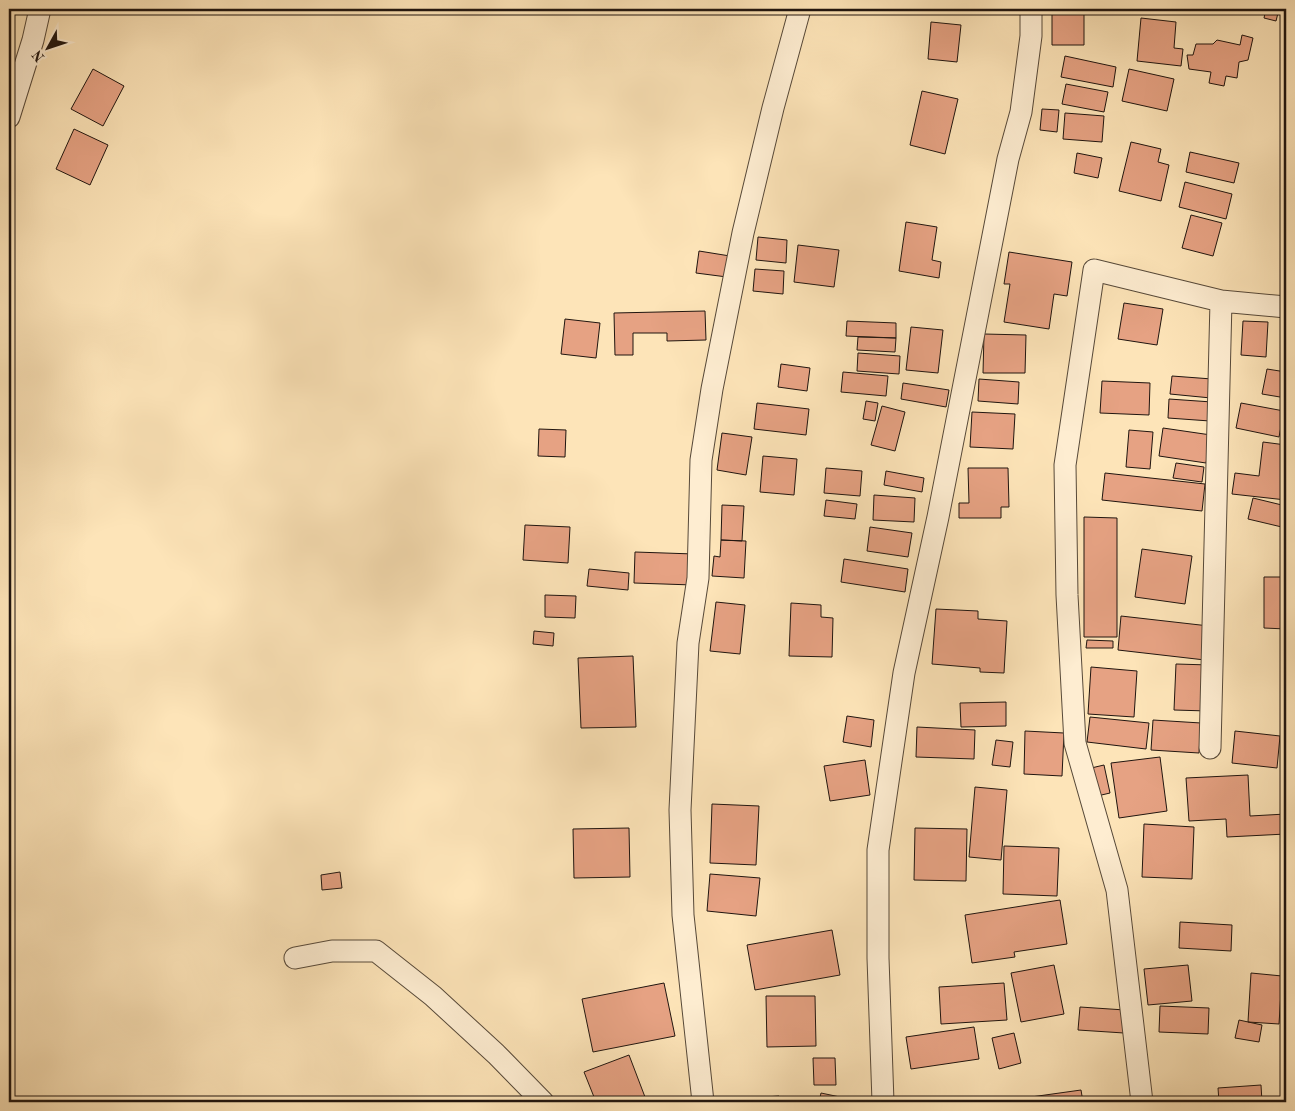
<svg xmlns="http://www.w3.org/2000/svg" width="1295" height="1111" viewBox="0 0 1295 1111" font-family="'Old Standard TT',serif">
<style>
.building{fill:#e6a283;stroke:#20150f}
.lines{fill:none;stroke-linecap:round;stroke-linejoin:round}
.minor-casing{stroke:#574939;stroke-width:23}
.minor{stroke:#feedd1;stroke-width:21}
</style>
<rect width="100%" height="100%" fill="#fde4b8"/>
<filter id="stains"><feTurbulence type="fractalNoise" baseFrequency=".004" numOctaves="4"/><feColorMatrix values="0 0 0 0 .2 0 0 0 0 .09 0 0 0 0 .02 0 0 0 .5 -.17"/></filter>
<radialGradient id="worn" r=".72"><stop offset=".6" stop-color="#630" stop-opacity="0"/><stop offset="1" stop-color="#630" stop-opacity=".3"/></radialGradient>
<path class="building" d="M1052,9H1084V45H1052Z
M1266,9H1279L1276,21L1264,18Z
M1141,18L1176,22L1174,48L1183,49L1181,66L1137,61Z
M931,22L961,25L957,62L928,59Z
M1242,35L1253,38L1248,60L1239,62L1237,78L1226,76L1224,86L1209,83L1211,72L1189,69L1187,55H1193L1196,44H1213L1217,40L1240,45Z
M1065,56L1116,67L1113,87L1061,77Z
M93,69L124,86L103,126L71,109Z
M1129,69L1174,79L1167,111L1122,101Z
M1066,84L1108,92L1104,112L1062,104Z
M922,91L958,99L945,154L910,145Z
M1042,109L1059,110L1057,132L1040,130Z
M1065,113L1104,116L1102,142L1063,139Z
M74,129L108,145L90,185L56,169Z
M1131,142L1161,149L1158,162L1169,165L1161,201L1119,191Z
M1190,152L1239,163L1234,183L1186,172Z
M1077,153L1102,158L1098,178L1074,173Z
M1185,182L1232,194L1226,219L1179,207Z
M1191,215L1222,223L1213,256L1182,248Z
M906,222L937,227L932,260L941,262L939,278L899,271Z
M758,237L787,240L786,263L756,260Z
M798,245L839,250L834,287L794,282Z
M699,251L730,256L727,277L696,273Z
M1009,252L1072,262L1067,296L1054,294L1049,329L1004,322L1010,284H1004Z
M755,269L784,271L783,294L753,291Z
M1124,303L1163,309L1157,345L1118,339Z
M705,311L706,340L667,341V333H633V355H615L614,313Z
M565,319L600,323L596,358L561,354Z
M847,321L896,323V338L846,336Z
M1243,321L1268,322L1266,357L1241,355Z
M911,327L943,330L938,373L906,370Z
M984,334L1026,335L1025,373H983Z
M858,337L896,338L895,352L857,350Z
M858,353L900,356L899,374L857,371Z
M781,364L810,368L807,391L778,387Z
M1267,369L1286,372V398L1262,394Z
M843,372L888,376L886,396L841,392Z
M1172,376L1212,379L1211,398L1170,394Z
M979,379L1019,382L1018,404L978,401Z
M1102,381L1150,383L1149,415L1100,413Z
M903,383L949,390L946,407L901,399Z
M1169,399L1212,402L1210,421L1168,418Z
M866,401L878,403L875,421L863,419Z
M757,403L809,409L806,435L754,429Z
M1241,403L1284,411L1279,437L1236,428Z
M882,406L905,412L895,451L871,445Z
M972,412L1015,414L1013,449L970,447Z
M1163,428L1211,435L1206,463L1159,456Z
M539,429L566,430L565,457L538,456Z
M1129,430L1153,432L1150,469L1126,467Z
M722,433L752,437L746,475L717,470Z
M1263,442L1286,445V500L1232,494L1235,473L1259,476Z
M763,456L797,459L794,495L760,492Z
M1176,463L1204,467L1202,482L1173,478Z
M826,468L862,471L860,496L824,493Z
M968,468H1008L1009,507H1001V518H959V503H969Z
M886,471L924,478L922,492L884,485Z
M1105,473L1205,484L1202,511L1102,500Z
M874,495L915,498L914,522L873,520Z
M1253,498L1286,506V528L1248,519Z
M826,500L857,504L855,519L824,516Z
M722,505L744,506L742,541L721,540Z
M1084,517L1117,518V637H1084Z
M525,525L570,527L568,563L523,560Z
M870,527L912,533L908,557L867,551Z
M721,540L746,541L744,578L712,576L714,556L720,557Z
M1142,549L1192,556L1185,604L1135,597Z
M635,552L694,554L693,585L634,583Z
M844,559L908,569L905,592L841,582Z
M589,569L629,573L628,590L587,586Z
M1264,577H1286V629L1264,628Z
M545,595L576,596L575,618L545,617Z
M716,602L745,605L740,654L710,651Z
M791,603L821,605V617L833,618L832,657L789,656Z
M936,609L978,611V619L1007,621L1004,673L980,672V668L932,664Z
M1121,616L1209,626L1205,660L1118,650Z
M534,631L554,633L553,646L533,644Z
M1087,640L1113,641V648H1086Z
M633,656L636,727L581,728L578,658Z
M1176,664L1210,665L1208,711L1174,710Z
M1091,667L1137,671L1134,717L1088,714Z
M1006,702V726L961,727L960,703Z
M847,716L874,720L871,747L843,742Z
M1090,717L1149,723L1146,749L1087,742Z
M1153,720L1201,723L1199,753L1151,750Z
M917,727L975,730L974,759L916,757Z
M1025,731L1064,733L1062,776L1024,774Z
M1235,731L1280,736L1277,768L1232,763Z
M996,740L1013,742L1010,767L992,765Z
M1283,743H1286V792H1284Z
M1160,757L1167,811L1119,818L1111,763Z
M865,760L870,795L830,801L824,766Z
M1104,765L1110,793L1093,797L1087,769Z
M1248,775L1250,816L1286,814V834L1227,837L1226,819L1189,821L1186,778Z
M975,787L1007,790L1001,860L969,857Z
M712,804L759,806L756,865L710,863Z
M1144,824L1194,827L1192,879L1142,877Z
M629,828L630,877L574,878L573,829Z
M915,828L967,829L966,881L914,880Z
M1004,846L1059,848L1057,896L1003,894Z
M340,872L342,888L322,890L321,875Z
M710,874L760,878L756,916L707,911Z
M1060,900L1067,944L1014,952L1015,957L972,963L965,915Z
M1180,922L1232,925L1231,951L1179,948Z
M832,930L840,975L755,990L747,945Z
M1054,965L1064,1014L1021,1022L1011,973Z
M1188,965L1192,1001L1148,1005L1144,969Z
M1251,973L1282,976L1279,1024L1248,1022Z
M664,983L675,1036L593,1052L582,999Z
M1004,983L1007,1020L941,1024L939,987Z
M766,996H815L816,1046L767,1047Z
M1160,1006L1209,1008L1208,1034L1159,1032Z
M1080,1007L1125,1010L1124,1033L1078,1030Z
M1239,1020L1262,1025L1259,1042L1235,1038Z
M974,1027L979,1059L911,1069L906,1037Z
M1014,1033L1021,1063L999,1069L992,1038Z
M629,1055L645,1097L630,1102H596L584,1072Z
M813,1058H835L836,1085H814Z
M1261,1085L1262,1102H1219L1218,1088Z
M1081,1090L1083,1102H1032L1031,1097Z
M821,1093L859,1101V1102H819Z
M779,1096V1102H726L725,1100Z
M1213,1099V1102H1158Z"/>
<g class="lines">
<defs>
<path id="minor" d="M9,117L33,40L40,9
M1210,748L1221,301
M295,958L332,951H376L433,996L496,1054L543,1102
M703,1102L683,915L680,810L688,643L698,578L701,460L712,389L743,233L773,108L800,9
M883,1102L878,958V850L904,673L938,517L1008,159L1021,112L1031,36V9
M1142,1102L1117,890L1075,743L1067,595L1065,465L1094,270L1221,301L1286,307"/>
</defs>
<use href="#minor" class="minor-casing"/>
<use href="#minor" class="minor"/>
</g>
<rect width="1295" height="1111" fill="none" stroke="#fde4b8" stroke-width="30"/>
<rect x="10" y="10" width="1275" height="1091" fill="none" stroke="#20150f" stroke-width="2.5"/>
<rect x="15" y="15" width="1265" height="1081" fill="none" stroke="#20150f"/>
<g transform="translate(48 48) rotate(230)" stroke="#feedd1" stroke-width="4" paint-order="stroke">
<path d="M0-4L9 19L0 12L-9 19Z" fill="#20150f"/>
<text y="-8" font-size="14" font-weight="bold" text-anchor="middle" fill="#20150f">N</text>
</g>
<rect width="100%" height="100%" filter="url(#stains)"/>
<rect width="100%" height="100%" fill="url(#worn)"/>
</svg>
